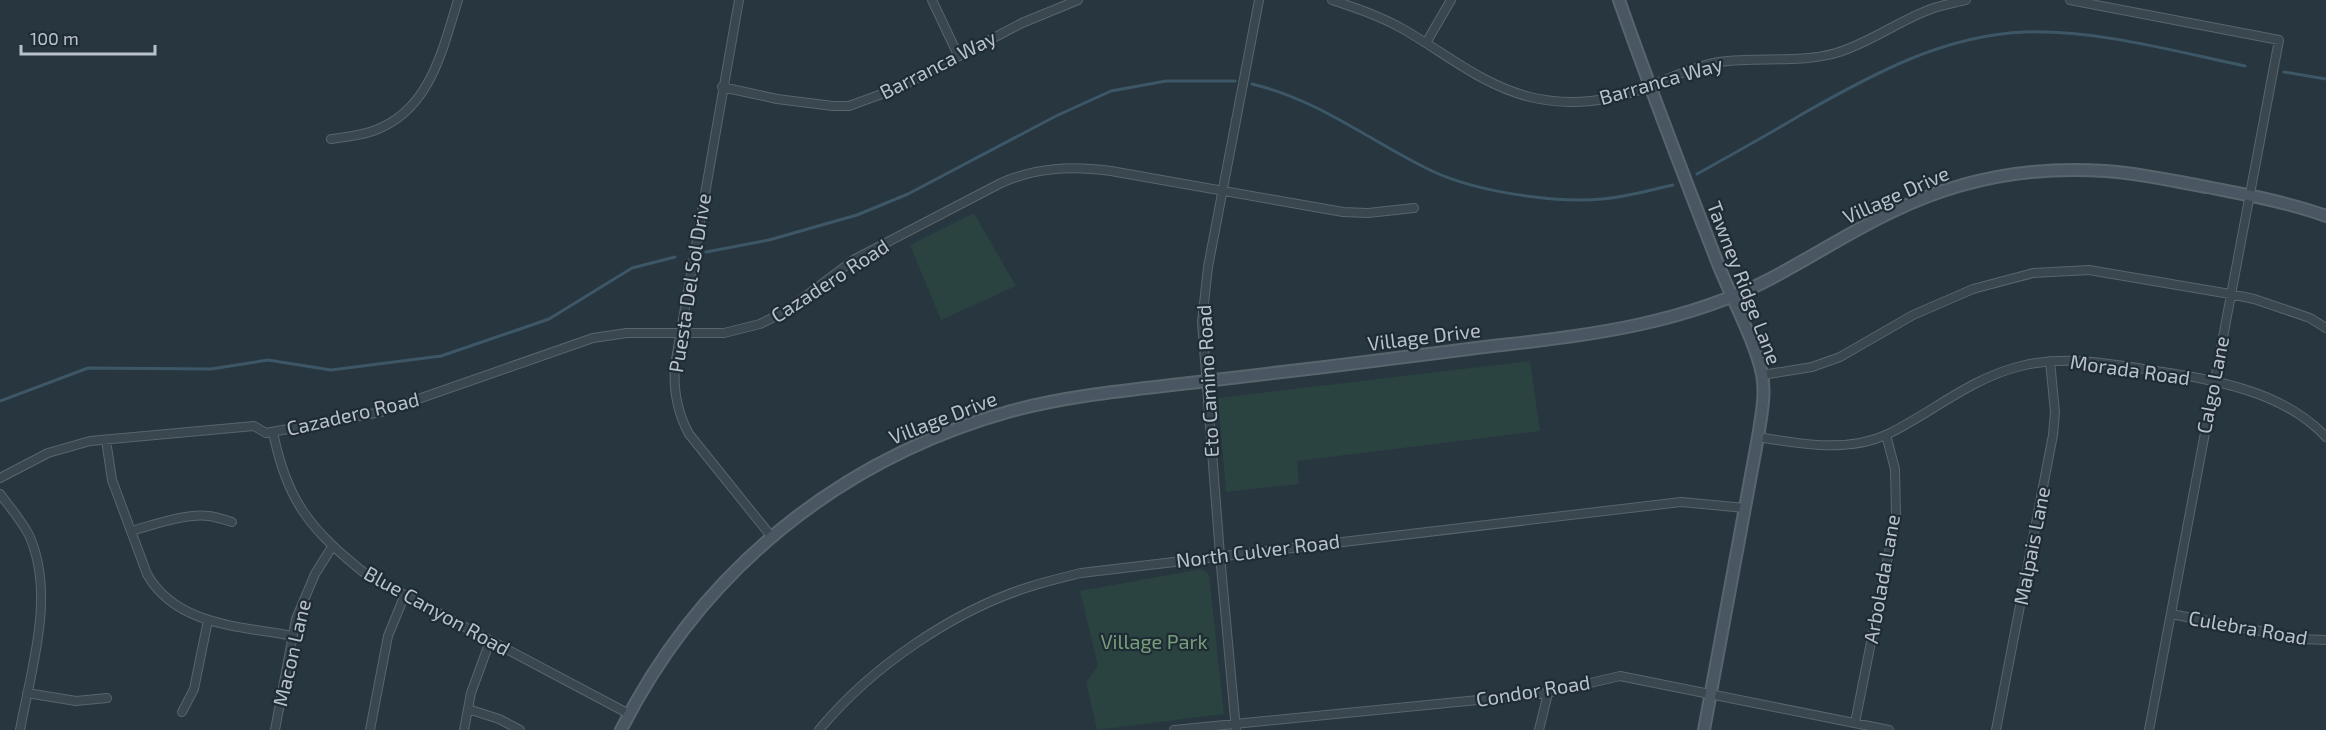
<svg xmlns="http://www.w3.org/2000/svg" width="2326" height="730" viewBox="0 0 2326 730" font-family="'Exo 2',sans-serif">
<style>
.green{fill:#2a4340}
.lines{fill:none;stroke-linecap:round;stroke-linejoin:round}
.stream{stroke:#3e5767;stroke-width:3}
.street-casing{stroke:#59656d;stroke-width:10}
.secondary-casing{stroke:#59656d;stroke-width:14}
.street{stroke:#3b474f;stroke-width:8}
.secondary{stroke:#4a5762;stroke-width:10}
.labels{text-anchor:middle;stroke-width:4.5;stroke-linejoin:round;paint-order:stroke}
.street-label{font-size:20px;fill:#b8c2ca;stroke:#202c35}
.park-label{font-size:20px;fill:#779e7a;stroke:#202c35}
</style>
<rect width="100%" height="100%" fill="#27363f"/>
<path class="green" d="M974,213L1016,286L941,320L910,245Z
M1530,361L1540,431L1297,461L1299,484L1226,492L1218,398Z
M1202,569L1209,575L1224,714L1097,730L1086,682L1098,666L1080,591Z"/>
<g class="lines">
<path class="stream" d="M2284,72L2326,79
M1252,84C1320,100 1371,142 1432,171C1477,192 1553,203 1602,199C1626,197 1650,190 1673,185
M1697,174C1733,154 1769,134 1804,113C1873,74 1944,35 2025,32C2099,30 2173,51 2245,66
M706,252L769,240L857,215L908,194L1056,116L1111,91L1166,81H1235
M0,401L88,368L211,369L268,360L331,370L441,356L549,319L632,268L675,257"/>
<defs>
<path id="street" d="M739,0L675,365C673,390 677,412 689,434L771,536
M932,0L958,55
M1332,0C1356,8 1380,16 1403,29C1445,53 1482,85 1530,97C1571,107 1612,101 1650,86C1673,77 1695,66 1719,62C1758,56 1797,64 1836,53C1870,43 1898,21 1931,9C1942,5 1954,3 1966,0
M2070,0L2279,40L2149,730
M1426,43L1451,0
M722,87L777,99L833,106H849L898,88L1022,23L1078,0
M331,139C345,137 359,136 373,131C430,111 442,51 458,0
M1762,375L1812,367L1840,357L1913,315L1973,289L2033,273L2089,270L2230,294L2254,299L2310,318L2326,328
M273,432C287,503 312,531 367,575L629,714
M1758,437C1800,444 1848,453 1888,434C1933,412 1971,378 2021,366C2061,356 2098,362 2138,368C2201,378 2280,387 2326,437
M106,440L112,480L147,574C176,626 241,626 293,636
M0,478L48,453L90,441L254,426L266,433L381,412L593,338L627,333H724L760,324L786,311L855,259L1001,183C1037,167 1072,166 1111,171L1343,212L1368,213L1414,208
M0,494C10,507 21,520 29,535C56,595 31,669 20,730
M131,531C153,525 186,513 209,516C217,517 225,520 232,522
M2171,614L2302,639L2326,640
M27,693L76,701L107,698
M468,709L499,719L520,730
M182,712L194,689L208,620
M1855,723L1896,516L1895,469L1886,435
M275,730L296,619L315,574L332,547
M370,730L388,636L404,597
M464,730L471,693L490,641
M819,730C871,667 954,610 1032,586C1048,581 1065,577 1081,573L1681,502L1745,508
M1174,730L1548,693L1620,676L1889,730
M1236,730L1220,555L1202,322L1208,267L1259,0
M1539,730L1548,693
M1996,730L2053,435L2055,412L2050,361"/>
<path id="secondary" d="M1619,0C1650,89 1684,176 1718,264C1731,297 1755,341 1762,374C1766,395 1761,417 1758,437L1704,730
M621,730C701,571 839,459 1011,411C1074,394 1141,389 1206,381C1294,371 1381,360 1469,349C1525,342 1581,337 1637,325C1683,315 1728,301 1770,279C1812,257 1851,231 1894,211C1960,179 2032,166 2105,171C2139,173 2173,181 2207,187C2247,195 2287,202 2326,216"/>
</defs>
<use href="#street" class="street-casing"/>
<use href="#secondary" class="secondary-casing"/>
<use href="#street" class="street"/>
<use href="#secondary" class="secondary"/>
</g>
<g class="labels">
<g class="street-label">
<text transform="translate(938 65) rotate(-27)" y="7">Barranca Way</text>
<text transform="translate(1661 81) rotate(-16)" y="7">Barranca Way</text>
<text transform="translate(1896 195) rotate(-24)" y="7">Village Drive</text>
<text transform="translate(830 281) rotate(-33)" y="7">Cazadero Road</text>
<text transform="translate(690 283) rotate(-81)" y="7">Puesta Del Sol Drive</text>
<text transform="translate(1744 283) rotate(69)" y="7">Tawney Ridge Lane</text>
<text transform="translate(1424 337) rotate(-7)" y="7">Village Drive</text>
<text transform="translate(2130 370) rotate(8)" y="7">Morada Road</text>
<text transform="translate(1208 381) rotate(-93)" y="7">Eto Camino Road</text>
<text transform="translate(2213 385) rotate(-79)" y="7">Calgo Lane</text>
<text transform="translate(353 414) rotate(-13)" y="7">Cazadero Road</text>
<text transform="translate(943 418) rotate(-21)" y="7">Village Drive</text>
<text transform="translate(2032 546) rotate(-79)" y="7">Malpais Lane</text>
<text transform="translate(1258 551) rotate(-7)" y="7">North Culver Road</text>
<text transform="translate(1882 579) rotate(-80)" y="7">Arbolada Lane</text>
<text transform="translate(437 611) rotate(29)" y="7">Blue Canyon Road</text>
<text transform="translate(2248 628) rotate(10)" y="7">Culebra Road</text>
<text transform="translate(292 653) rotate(-77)" y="7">Macon Lane</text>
<text transform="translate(1533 691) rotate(-9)" y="7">Condor Road</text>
</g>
<g class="park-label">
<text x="1154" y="649">Village Park</text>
</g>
</g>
<path d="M21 45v9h134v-9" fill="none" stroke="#b8c2ca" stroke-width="3"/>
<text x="30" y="45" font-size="18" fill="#b8c2ca" stroke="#202c35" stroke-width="4.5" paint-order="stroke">100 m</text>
</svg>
